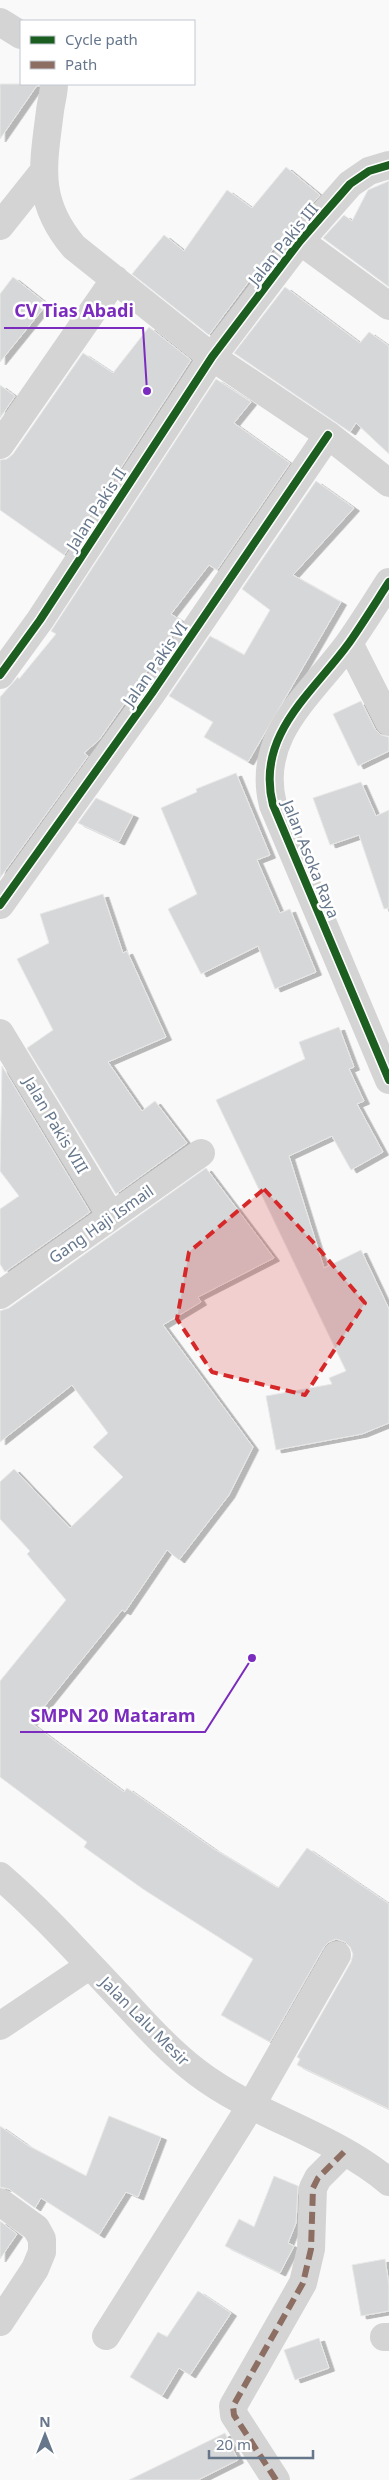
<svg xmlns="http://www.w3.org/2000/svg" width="389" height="2480" viewBox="0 0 389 2480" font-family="'Noto Sans',sans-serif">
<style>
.building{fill:#d6d7d9;stroke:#e8e8e8;filter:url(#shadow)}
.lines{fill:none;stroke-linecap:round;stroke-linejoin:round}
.minor{stroke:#d4d4d5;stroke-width:28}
.tertiary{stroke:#d4d4d5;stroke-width:28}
.quiet{stroke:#8d6e63;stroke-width:6;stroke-dasharray:12 6;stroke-linecap:butt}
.cycleway-casing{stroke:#fff;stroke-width:11}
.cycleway{stroke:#1b5e20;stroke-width:8}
.marked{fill:#d62828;fill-opacity:0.2;stroke:#d62828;stroke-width:4;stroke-dasharray:10 6;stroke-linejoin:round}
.labels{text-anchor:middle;stroke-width:5;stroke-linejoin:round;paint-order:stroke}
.street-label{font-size:16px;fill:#66778c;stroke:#fff}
.leader{fill:none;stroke:#7b2cbf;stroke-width:2}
.callout-dot{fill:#7b2cbf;stroke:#fff;stroke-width:2}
.callout-label{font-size:18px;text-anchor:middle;font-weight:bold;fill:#7b2cbf;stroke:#fff;stroke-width:5;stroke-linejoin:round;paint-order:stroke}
</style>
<defs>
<filter id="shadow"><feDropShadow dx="5.5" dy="3" stdDeviation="0" flood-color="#0004"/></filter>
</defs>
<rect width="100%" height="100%" fill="#f9f9f9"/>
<path class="building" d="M0,84H38L0,139Z
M286,167L320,195L292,227L290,226L209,335L132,274L164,235L184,251L227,190L252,208Z
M389,181V287L323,238L344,215L352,221L368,190Z
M13,277L47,304L0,362V294Z
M285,287L360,343L369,332L389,346V454L356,423L350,432L234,353Z
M149,327L191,360L64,555L0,510V460L7,459L13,454L83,353L113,373Z
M216,379L251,402L234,423L290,463L217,570L209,565L171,614L182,621L99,740L84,753L88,756L0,878V697L18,677L19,679L56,634L51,631Z
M0,385L15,396L0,418Z
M316,481L354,508L293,575L341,602L248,762L204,737L213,722L169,696L210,636L244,655L270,610L242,589Z
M361,701L375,729L381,735L389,737V751L358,766L333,714Z
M236,773L270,855L257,860L280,913L290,909L316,972L275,989L258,946L201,974L168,909L197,894L161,808L197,792L196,789Z
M361,782L376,816L389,810V908L384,909L359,835L330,845L313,798Z
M96,798L133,815L119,842L78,823Z
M103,894L123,953L127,951L166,1037L108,1062L142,1111L155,1101L187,1143L116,1194L27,1048L53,1030L17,959L49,943L40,914Z
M339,1027L354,1067L349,1069L364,1101L357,1104L383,1152L351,1170L332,1136L289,1156L324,1268L361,1250L389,1309V1423L362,1434L276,1450L266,1396L332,1384L329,1378L346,1371L216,1100L305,1059L299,1042Z
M2,1066L90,1212L5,1272L0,1264V1209L19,1196L0,1171Z
M206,1168L274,1258L198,1297L201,1302L163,1325L253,1447L229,1495L179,1560L167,1550L125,1612L122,1610L31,1723L124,1792L127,1788L214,1849L278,1888L307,1848L389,1904V2109L297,2065L300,2059L297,2057L351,1962L353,1954L350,1947L345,1942L336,1939L329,1942L324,1947L270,2042L221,2015L253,1959L143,1889L84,1847L87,1842L0,1777V1681L66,1600L27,1554L30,1551L0,1519V1482L14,1469L70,1528L123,1477L93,1447L108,1433L72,1385L0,1442V1311L9,1308Z
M109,2116L161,2137L138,2197L126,2192L99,2235L41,2198L35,2208L9,2189L0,2187V2126L27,2145L86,2176Z
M274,2176L298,2186L296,2223L288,2243L294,2246L280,2273L225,2246L239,2219L254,2227Z
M0,2221L17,2234L0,2259Z
M385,2259L389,2285V2311L361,2316L352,2265Z
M198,2291L231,2313L190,2375L179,2368L162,2396L130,2377L158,2332L167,2337Z
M319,2338L329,2368L295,2380L284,2350Z
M225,2433L238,2460L198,2480H129Z"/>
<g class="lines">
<path class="minor" d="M0,22L21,35
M54,84C54,93 51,102 50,111C43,166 35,201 74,247L212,357L328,435L389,483
M0,226L43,172
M300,241L389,306
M0,445L115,279
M389,582C376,602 363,623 349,643C312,694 255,735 273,805L389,1080
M349,643L389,722
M0,675L40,620L212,357L300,241L350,184L369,171L389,165
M0,905L152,693L328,435
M0,1033L111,1216
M0,1295L201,1153
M0,2026L89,1966
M0,2202L36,2228L42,2239V2252L35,2269L0,2322
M106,2336L252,2104L337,1955
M384,2337H389
M276,2480L234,2415L233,2406L303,2283L311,2249L313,2188L318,2178L344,2152"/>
<path class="tertiary" d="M0,1876C43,1913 81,1956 120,1997C145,2024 169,2051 198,2073C256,2117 332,2134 389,2182"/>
<path class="quiet" d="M276,2480L234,2415L233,2406L303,2283L311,2249L313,2188L318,2178L344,2152"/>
<defs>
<path id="cycleway" d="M389,582C376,602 363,623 349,643C312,694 255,735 273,805L389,1080
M0,675L40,620L212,357L300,241L350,184L369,171L389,165
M0,905L152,693L328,435"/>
</defs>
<use href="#cycleway" class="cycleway-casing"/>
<use href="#cycleway" class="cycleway"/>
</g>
<path class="marked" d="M264,1189L313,1242L365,1303L305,1395L212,1372L177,1319L189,1252Z"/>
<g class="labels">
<g class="street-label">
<text transform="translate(283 244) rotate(-51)" y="6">Jalan Pakis III</text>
<text transform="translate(96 509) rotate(-57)" y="6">Jalan Pakis II</text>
<text transform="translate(155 664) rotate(-55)" y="6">Jalan Pakis VI</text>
<text transform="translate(311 859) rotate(68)" y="6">Jalan Asoka Raya</text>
<text transform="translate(56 1125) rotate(59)" y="6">Jalan Pakis VIII</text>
<text transform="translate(101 1224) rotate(-35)" y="6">Gang Haji Ismail</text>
<text transform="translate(145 2021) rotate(45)" y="6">Jalan Lalu Mesir</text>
</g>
</g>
<path class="leader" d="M147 391L143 328H4M252 1658L205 1732H20"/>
<g class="callout-dot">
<circle cx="147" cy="391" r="5"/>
<circle cx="252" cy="1658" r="5"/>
</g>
<g class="callout-label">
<text x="74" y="317">CV Tias Abadi</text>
<text x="113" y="1722">SMPN 20 Mataram</text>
</g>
<rect x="20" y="20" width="175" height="65" fill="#ffffff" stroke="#c2c9d1"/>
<rect x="30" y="36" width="25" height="8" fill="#1b5e20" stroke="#c2c9d1"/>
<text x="65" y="45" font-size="15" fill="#66778c">Cycle path</text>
<rect x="30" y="61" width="25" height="8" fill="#8d6e63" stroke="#c2c9d1"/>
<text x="65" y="70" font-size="15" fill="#66778c">Path</text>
<g transform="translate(45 2435)" stroke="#ffffff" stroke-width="4" paint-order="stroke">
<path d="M0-4L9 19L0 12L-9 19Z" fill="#66778c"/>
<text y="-8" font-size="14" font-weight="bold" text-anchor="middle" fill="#66778c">N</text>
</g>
<path d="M209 2450v8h104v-8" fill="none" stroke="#66778c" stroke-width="2.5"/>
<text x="216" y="2450" font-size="15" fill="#66778c" stroke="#ffffff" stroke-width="4" paint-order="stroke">20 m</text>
</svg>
